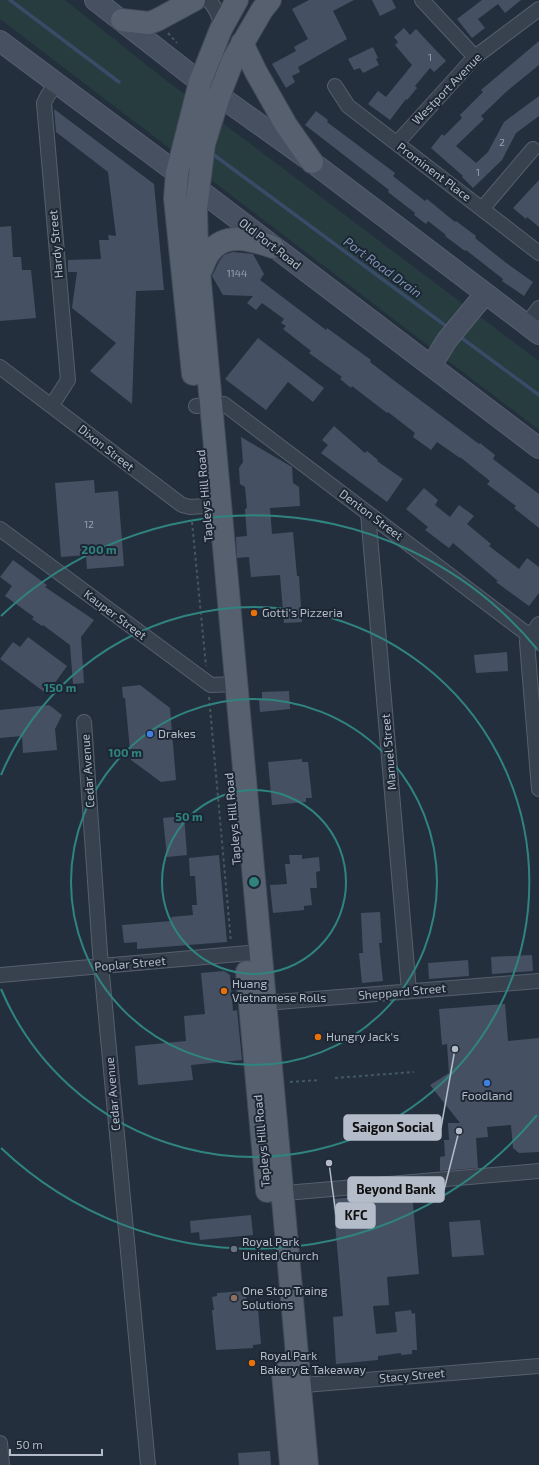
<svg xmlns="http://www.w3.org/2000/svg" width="539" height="1465" viewBox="0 0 539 1465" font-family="'Exo 2',sans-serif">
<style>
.green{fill:#263c3f}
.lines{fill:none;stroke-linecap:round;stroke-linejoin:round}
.stream{stroke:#394c67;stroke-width:3.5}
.building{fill:#455162}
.minor-casing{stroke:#565f6c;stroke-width:16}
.secondary-casing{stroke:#565f6c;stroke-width:22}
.primary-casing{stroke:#414a57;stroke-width:24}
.path{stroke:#44595c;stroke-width:2;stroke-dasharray:3 3;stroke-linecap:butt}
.minor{stroke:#38414e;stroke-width:14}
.secondary{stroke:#465061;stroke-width:20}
.primary{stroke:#56606e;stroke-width:22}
.ring{fill:none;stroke:#308480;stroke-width:2}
.food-dot{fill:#e8710a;stroke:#1d2633;stroke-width:1.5}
.shop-dot{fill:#3f7fe0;stroke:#1d2633;stroke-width:1.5}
.worship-dot{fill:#6b7280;stroke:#1d2633;stroke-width:1.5}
.education-dot{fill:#8d6e63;stroke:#1d2633;stroke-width:1.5}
.labels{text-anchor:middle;stroke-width:4;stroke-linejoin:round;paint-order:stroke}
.number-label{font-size:10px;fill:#98a1af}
.street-label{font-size:12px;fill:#b4bcc9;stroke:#1d2633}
.poi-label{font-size:12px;fill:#b4bcc9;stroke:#1d2633;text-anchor:start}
.water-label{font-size:13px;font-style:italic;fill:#7c92b1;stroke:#1d2633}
.centre{fill:#308480;stroke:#1d2633;stroke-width:2}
.ring-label{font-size:12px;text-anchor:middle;font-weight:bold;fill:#308480;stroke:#1d2633;stroke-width:4;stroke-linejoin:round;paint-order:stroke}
.leader{fill:none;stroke:#b4bcc9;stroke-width:1.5}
.callout-dot{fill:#b4bcc9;stroke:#1d2633;stroke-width:1.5}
.callout{fill:#b4bcc9;stroke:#b4bcc9;stroke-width:1.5}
.callout-label{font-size:13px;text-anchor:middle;font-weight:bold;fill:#111}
</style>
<rect width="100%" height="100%" fill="#242f3e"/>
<path class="green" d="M0,0H65L163,78L539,361V430L0,19Z"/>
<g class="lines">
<path class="stream" d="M10,0L119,82
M214,155L450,329
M459,336L539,395"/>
</g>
<path class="building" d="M309,0H354L333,11L347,39L298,67L300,72L292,76L295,82L286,88L272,64L296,51L294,47L308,39L292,9Z
M372,0H392L396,8L380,16Z
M482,0H521L505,13L498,4L478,19L485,28L472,38L457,19Z
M404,28L410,35L416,29L446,61L434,72L430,68L415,86L417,88L407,100L406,99L390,120L368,104L378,91L386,97L412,65L395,45L398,42L394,37Z
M539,41V65L506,92L481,116L484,119L456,146L476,163L488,152L504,122L539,96V116L516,133L502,160L473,188L462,177L463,176L431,148L442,134L444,136L462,118L460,115L483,92L481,90Z
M373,47L378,58L376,59L379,65L363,73L360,68L354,70L348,59Z
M54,109L154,184L164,290L136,291L132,404L90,371L116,343L72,308L77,272H68V260L101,259L99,240H109L108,235L116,236L108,172L56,132Z
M316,111L328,120L327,122L395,173L393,176L425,201L427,199L455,222L456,221L476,236L475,238L505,262L533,282L524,296L502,281L503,279L466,250L465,251L445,236L446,235L428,221L426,224L414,215L415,213L388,192L389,190L305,125Z
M539,180V227L527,217L526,219L513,208Z
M11,226L13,257H21L22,270H31L36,318L0,321V227Z
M233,252L253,254L264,274L260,280L326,330L327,328L371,360L370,362L392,379L479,444L480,443L495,455L493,459L539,494V528L514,508L516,506L487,484L490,481L460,457V458L437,442L431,450L413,437L415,433L388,412L387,413L352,386L351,388L340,379L342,377L309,353L311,351L283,329L286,326L281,323L284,319L262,303L256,310L247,303L253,296L223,295L212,276L220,260L224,255Z
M258,338L324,388L313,402L288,382L266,410L225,379Z
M334,426L365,453L367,451L378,460L377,461L403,479L387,502L321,453L328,445L322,440Z
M241,437L292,467L293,483L299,487L300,506L270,508L272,534L293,532L297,576H299L302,622L284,623L280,575L251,577L249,557L237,558L236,537L247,536L245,509L247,508L245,487L240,484L239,468L243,462Z
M94,480L95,493L118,491L124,566L87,569L86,555L61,557L55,483Z
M424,488L438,500L435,505L450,517L459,505L474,516L467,524L491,544L489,546L519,569L527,558L539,567V593L529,606L496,582L498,581L453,543L449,548L425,530L428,527L406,509Z
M13,560L47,585L45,587L94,620L81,637L84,683L73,684L70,645L43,625L42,626L32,619L34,617L5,596L12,586L0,577Z
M28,637L67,666L47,694L0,659L13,642L20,647Z
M507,652L508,671L476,673L474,655Z
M140,685L170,708L176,780L161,782L131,760L125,698H123L122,687Z
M289,691L290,709L260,712L259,700H262V692Z
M49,705L62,715L55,729L57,750L23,753L22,736L0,738V710Z
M302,759V762H308L312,798H306V802L272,805L268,762Z
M184,816L187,855L167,857L163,818Z
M219,855L227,942L137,949V942L124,943L122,925L172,921L171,917L193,915L192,905H197L195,876H190L189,858Z
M289,855H302V859L319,857L320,871L316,872L317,888H310L312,905L304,906V910L273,913L270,885L287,884L285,864H290Z
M380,912L382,943H379L383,981L362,983L359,953H363L361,913Z
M532,955L533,971L492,974L491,957Z
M468,960L469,976L429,979L428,963Z
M224,971L230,975L233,1011L237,1010L242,1060L191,1065L193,1080L138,1085L135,1046L186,1041L184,1016L205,1014L201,973Z
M505,1004L508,1041L539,1038V1152L519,1153L513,1148L511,1125L487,1127L488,1137L476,1138L478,1168L440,1171V1157L445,1156L444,1140H449L448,1123H460L430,1085L449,1073L447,1044L442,1045L439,1009Z
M412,1192L419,1274L387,1277L389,1305L373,1306L376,1334L397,1332L395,1312L411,1310L412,1314L415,1313L417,1350H412V1354L401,1355V1353L378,1356V1360L336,1364L333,1317L343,1316L333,1199Z
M251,1215L253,1235L200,1240L199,1232L191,1233L190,1221Z
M480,1220L484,1255L452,1257L449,1222Z
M246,1291L247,1307H249V1309H258L261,1344L253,1345V1348L216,1350L212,1310H214L212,1297L217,1296V1293Z
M270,1451L271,1465H239L238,1453Z"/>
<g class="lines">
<defs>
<path id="minor" d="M209,0C216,9 221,17 221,29
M422,0L475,57
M335,86L348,106L539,253
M397,143L475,57L539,9
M482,209L533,149
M526,325L539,308
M0,367L182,505L190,507L219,505
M52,405L68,380L44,103L48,95L57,83
M196,406L224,404L539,643
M368,513L409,991
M0,529L208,683L211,685L236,684
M539,624L535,630L528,634L527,642L539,789
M84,722L100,953L148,1465
M0,975L260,952
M265,1003L539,981
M274,1194L539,1171
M292,1386L539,1366
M0,1443L2,1465"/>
<path id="secondary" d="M95,0L200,82L312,162L539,334
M0,41L177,173L539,448
M431,366L447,340L485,294"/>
<path id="primary" d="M270,0L262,10L233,60L219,96L204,144L196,209L197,249L307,1465
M122,20L149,23L157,20L194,0
M242,43L256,72L286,125L312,162
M199,274C203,267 205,258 210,252C226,231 252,240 273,247
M193,374L175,198L177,173L200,82L221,29L237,0
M247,972L267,1191
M283,1373L291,1465"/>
</defs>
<use href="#minor" class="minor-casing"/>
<use href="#secondary" class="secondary-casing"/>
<use href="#primary" class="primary-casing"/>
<path class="path" d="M168,33L177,43
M192,522L206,666
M209,697L231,942
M335,1078L414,1072
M290,1082L320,1080"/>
<use href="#minor" class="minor"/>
<use href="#secondary" class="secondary"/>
<use href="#primary" class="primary"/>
</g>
<g class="ring">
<circle cx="254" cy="882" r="92"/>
<circle cx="254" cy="882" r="183"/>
<path d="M1 775A275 275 0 1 1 1 989"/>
<path d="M537 1115A367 367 0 0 1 1 1148M1 616A367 367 0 0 1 537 649"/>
</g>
<g class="food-dot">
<circle cx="254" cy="613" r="4"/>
<circle cx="224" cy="991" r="4"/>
<circle cx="318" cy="1037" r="4"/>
<circle cx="252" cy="1363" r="4"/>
</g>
<g class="shop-dot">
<circle cx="150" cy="734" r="4"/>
<circle cx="487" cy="1083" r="4"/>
</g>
<circle class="worship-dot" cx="234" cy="1249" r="4"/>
<circle class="education-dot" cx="234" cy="1298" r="4"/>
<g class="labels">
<g class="number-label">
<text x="430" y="61">1</text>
<text x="502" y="146">2</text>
<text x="478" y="176">1</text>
<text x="237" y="277">1144</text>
<text x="89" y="528">12</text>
</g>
<g class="street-label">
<text transform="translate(447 89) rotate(-46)" y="4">Westport Avenue</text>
<text transform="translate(434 172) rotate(37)" y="4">Prominent Place</text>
<text transform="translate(56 244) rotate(-95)" y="4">Hardy Street</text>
<text transform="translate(270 244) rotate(38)" y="4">Old Port Road</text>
<text transform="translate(106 448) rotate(38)" y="4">Dixon Street</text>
<text transform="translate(205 496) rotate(-95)" y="4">Tapleys Hill Road</text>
<text transform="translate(371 515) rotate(37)" y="4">Denton Street</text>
<text transform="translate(115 615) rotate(37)" y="4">Kauper Street</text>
<text transform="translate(389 752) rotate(-95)" y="4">Manuel Street</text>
<text transform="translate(88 771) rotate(-94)" y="4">Cedar Avenue</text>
<text transform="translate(233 819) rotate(-95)" y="4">Tapleys Hill Road</text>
<text transform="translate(130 964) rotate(-5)" y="4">Poplar Street</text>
<text transform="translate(402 992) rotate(-5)" y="4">Sheppard Street</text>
<text transform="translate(113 1094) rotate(-95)" y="4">Cedar Avenue</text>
<text transform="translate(262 1141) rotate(-95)" y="4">Tapleys Hill Road</text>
<text transform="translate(412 1376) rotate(-5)" y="4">Stacy Street</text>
</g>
<g class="poi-label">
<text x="262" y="617">Gotti's Pizzeria</text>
<text x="158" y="738">Drakes</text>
<text x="232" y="988">Huang<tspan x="232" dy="14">Vietnamese Rolls</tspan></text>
<text x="326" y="1041">Hungry Jack's</text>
<text x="487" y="1100" text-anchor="middle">Foodland</text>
<text x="242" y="1246">Royal Park<tspan x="242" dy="14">United Church</tspan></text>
<text x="242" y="1295">One Stop Traing<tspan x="242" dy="14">Solutions</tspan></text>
<text x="260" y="1360">Royal Park<tspan x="260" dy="14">Bakery &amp; Takeaway</tspan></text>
</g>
<g class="water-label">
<text transform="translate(383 267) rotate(36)" y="5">Port Road Drain</text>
</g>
</g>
<circle cx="254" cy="882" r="6" class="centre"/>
<g class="ring-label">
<text x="99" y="554">200 m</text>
<text x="60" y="692">150 m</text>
<text x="125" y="757">100 m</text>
<text x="189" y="821">50 m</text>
</g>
<path class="leader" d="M455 1049L441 1128M459 1131L444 1190M329 1163L336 1215"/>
<g class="callout-dot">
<circle cx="455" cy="1049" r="4"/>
<circle cx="459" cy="1131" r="4"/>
<circle cx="329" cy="1163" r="4"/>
</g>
<g class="callout">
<rect x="344" y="1115" width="97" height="25" rx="4"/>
<rect x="348" y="1177" width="96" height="25" rx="4"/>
<rect x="336" y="1203" width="39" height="25" rx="4"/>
</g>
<g class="callout-label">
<text x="393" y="1132">Saigon Social</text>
<text x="396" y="1194">Beyond Bank</text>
<text x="356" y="1220">KFC</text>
</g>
<path d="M10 1449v6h92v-6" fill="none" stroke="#b4bcc9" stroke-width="2"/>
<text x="16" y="1449" font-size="12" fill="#b4bcc9" stroke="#1d2633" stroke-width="3" paint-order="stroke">50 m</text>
</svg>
